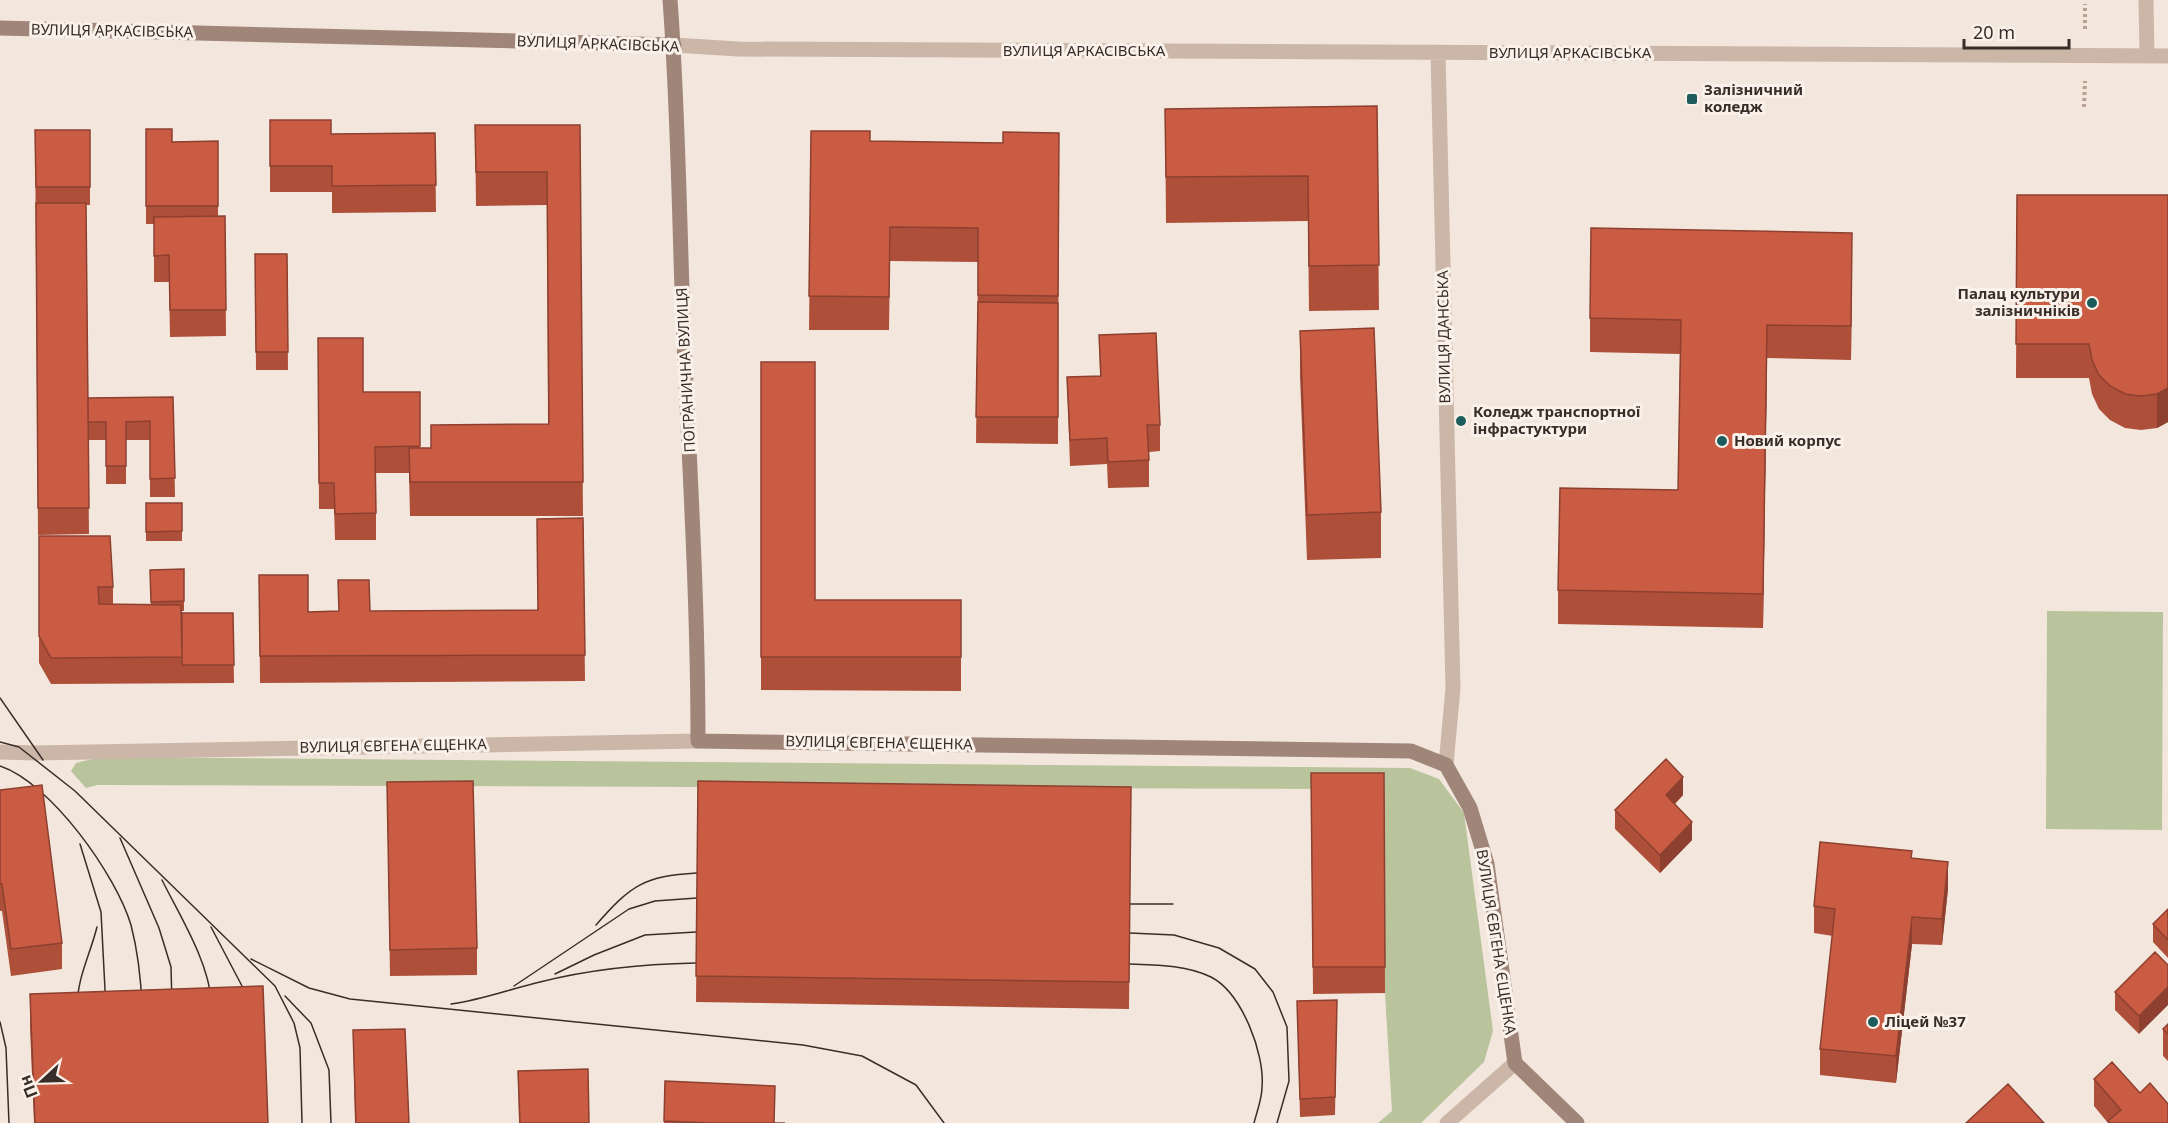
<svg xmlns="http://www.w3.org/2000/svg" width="2168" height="1123" viewBox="0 0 2168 1123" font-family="'Noto Sans',sans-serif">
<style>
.green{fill:#b9c39c}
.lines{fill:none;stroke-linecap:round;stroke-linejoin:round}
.path{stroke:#b8a092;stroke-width:4;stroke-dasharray:3 3;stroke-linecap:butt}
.street{stroke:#ccb6a8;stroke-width:15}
.secondary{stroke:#a08579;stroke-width:15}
.tram{stroke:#392d29;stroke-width:1.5}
.wall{fill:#ae4f3a}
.shaded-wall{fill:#8d4030}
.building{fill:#ca5c44;stroke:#8d4030;stroke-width:1.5}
.poi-dot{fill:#1c5c5c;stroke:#faf2ea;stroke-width:2}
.labels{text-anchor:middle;stroke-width:6;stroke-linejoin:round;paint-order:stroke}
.street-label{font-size:15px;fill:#392d29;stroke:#faf2ea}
.poi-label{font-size:15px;font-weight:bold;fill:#392d29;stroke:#faf2ea;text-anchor:start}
</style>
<rect width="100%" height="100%" fill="#f3e7dd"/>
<path class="green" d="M2047,611L2163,612L2162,830L2046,829Z
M100,757L1410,768L1439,779L1464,813L1493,1031L1484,1062L1421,1123H1378L1392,1111L1385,993L1322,789L97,785L86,788L71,771L76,763Z"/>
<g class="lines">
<path class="path" d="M2085,29V4
M2084,107L2085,81"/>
<path class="street" d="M2146,0L2147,55
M674,45L738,49L2168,56
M1438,53L1453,688L1446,765
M0,752L35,753L698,741
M1447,1123L1515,1063"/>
<path class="secondary" d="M670,0C678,106 679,212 683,318C689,459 698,600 698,741L1411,751L1446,765L1470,808L1487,864L1515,1063L1577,1123
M0,28L674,45"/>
<path class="tram" d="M0,698L43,760
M0,742L19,747L75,791L275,986L294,1023L300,1048L302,1123
M0,766C51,783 116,875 131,925C138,952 141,979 142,1007
M120,838L159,928L171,967L172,1005
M80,844L101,912L106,1009
M162,880C181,918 208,960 212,1004
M1130,904H1173
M596,925C631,885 644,876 697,873
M211,927L242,986L244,1003
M1130,933L1174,935L1219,948L1255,969L1273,992L1287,1027L1289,1081L1277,1123
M251,959L309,988L350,999L803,1045L862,1056L916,1085L944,1123
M1129,964C1157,965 1186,965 1211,977C1242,993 1265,1054 1262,1087C1262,1099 1257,1111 1254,1123
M555,974L594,955L645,935L696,932
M514,986L629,909L655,901L697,898
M285,996L311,1023L329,1070L331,1123
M451,1004C482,1000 510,989 540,982C591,969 643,964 696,963
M77,1008C77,978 90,955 97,927
M0,1022L6,1048L9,1123"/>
</g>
<path class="wall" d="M1377,106L1379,310L1309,311L1308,221L1166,223L1165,109Z
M270,120L331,134L435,133L436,212L332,213V192H270Z
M475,125H580L583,516H410L409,473H376V540H335L334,509H319L318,338L363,392H420V448H431L548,424L547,205L476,206Z
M146,129L172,142L218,141V216H225L226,336L170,337L169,282H154V224H146Z
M35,130H90V205H86L88,398L173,397L175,497H150V440H126V484H106V440H88L89,534L38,535Z
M811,131L870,141L1003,143L1059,133L1058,444L976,443L978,262L890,261L889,330H809Z
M2017,195H2168V422L2157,428L2141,430L2125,428L2110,420L2099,409L2092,394L2089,378H2016Z
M255,254H287L288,370H256Z
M1852,267L1851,360L1767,358L1763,628L1558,624V590L1678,490L1680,354L1590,352V318Z
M1300,331L1381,512V558L1307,560L1300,376Z
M1099,335L1160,425V451L1149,452V487L1108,488L1107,464L1070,466L1067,377L1100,376Z
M761,362L815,600H961V691L761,690Z
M146,503H182V541H146Z
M583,518L585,681L260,683L259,575L308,612L339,611L338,580L370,611L537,610Z
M39,536L113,587V604L151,605L150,570L184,569V611H182V613H233L234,683L51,684L39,663Z
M1311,773H1384L1385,993L1313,994Z
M698,781L1131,787L1129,1009L696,1002Z
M387,782L477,948V975L390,976Z
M0,790L62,943V969L11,976L2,911H0Z
M1683,795L1675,804L1692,840L1660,873L1615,829V810Z
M1912,858L1948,889L1942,945L1912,944L1896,1083L1820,1075V1049L1833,936L1814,933V906Z
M2168,909V958L2153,942V924Z
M2155,952L2139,1034L2115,1010V992Z
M30,994L268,1123H34L30,1028Z
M1337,1000L1335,1115L1300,1117L1297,1001Z
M2168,1024V1061L2163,1056V1029Z
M353,1030L409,1123H355Z
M518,1071L589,1123H519Z
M2094,1079L2140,1093L2168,1123H2108L2094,1106Z
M665,1081L775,1104L774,1123H785H664Z"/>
<path class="shaded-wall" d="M1852,233V267L1851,360V326Z
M1767,325V358L1763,628V594Z
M2168,388V422L2157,428V394Z
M1683,777V795L1666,813V795Z
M1692,822V840L1660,873V855Z
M1948,862V889L1942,945V919Z
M1912,917V944L1896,1083V1056Z
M2168,987V1005L2139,1034V1016Z"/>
<path class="building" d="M1377,106L1379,265L1309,266L1308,176L1166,177L1165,109Z
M270,120H331V134L435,133L436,185L332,186V166H270Z
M475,125H580L583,482H410L409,448H431V425L549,424L547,172H476Z
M146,129H172V142L218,141V206H146Z
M35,130H90V187H36Z
M811,131H870V141L1003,143V132L1059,133L1058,296L978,295V228L890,227L889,297L809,296Z
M2017,195H2168V388L2157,394L2141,396L2125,394L2110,386L2099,375L2092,360L2089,344H2016Z
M36,203H86L89,508H38Z
M225,216L226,310H170L169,255L154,256V217Z
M1591,228L1852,233L1851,326L1767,325L1763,594L1558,590L1560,488L1678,490L1681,320L1590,318Z
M255,254H287L288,352H256Z
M978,302L1058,303V417H976Z
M1374,328L1381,512L1307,515L1300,331Z
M1156,333L1160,425H1147L1149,460L1108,462L1107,438L1070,440L1067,377L1101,376L1099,335Z
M318,338H363V392H420V446L375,447L376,513L335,514L334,483H319Z
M761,362H815V600H961V657H761Z
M173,397L175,478L150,479V421L126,422V466H106V422H88V398Z
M146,503H182V531L146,532Z
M583,518L585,655L260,656L259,575H308V612L339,611L338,580H369L370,611L538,610L537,519Z
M39,536H110L113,587H98L99,604L181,605L182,657L51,658L39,636Z
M184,569V601L151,602L150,570Z
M182,613H233L234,665H182Z
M1666,759L1683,777L1666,795L1692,822L1660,855L1615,810Z
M1311,773H1384L1385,967H1313Z
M473,781L477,948L390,950L387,782Z
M698,781L1131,787L1129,982L696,976Z
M42,785L62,943L11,949L2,884H0V790Z
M1820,842L1912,851L1911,858L1948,862L1942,919L1912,917L1896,1056L1820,1049L1835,909L1814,906Z
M2168,909V940L2153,924Z
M2155,952L2168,965V987L2139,1016L2115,992Z
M263,986L268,1123H35L30,994Z
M1337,1000L1335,1097L1300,1099L1297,1001Z
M2168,1024V1034L2163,1029Z
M405,1029L409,1123H356L353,1030Z
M2112,1062L2140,1093L2150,1083L2168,1104V1123H2110L2108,1121L2121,1110L2094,1079Z
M588,1069L589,1123H520L518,1071Z
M665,1081L775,1086L774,1123H785H711L664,1121Z
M2008,1084L2044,1123H1966Z"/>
<g class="poi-dot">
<rect x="1686" y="93" width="12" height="12" rx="3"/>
<circle cx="2092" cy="303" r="6"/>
<circle cx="1461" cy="421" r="6"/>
<circle cx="1722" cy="441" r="6"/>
<circle cx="1873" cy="1022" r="6"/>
</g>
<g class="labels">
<g class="street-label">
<text transform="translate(112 31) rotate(1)" y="5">ВУЛИЦЯ АРКАСІВСЬКА</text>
<text transform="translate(598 44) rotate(2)" y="5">ВУЛИЦЯ АРКАСІВСЬКА</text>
<text x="1084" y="56">ВУЛИЦЯ АРКАСІВСЬКА</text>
<text x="1570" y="58">ВУЛИЦЯ АРКАСІВСЬКА</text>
<text transform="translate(1444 337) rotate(-91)" y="5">ВУЛИЦЯ ДАНСЬКА</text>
<text transform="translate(686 370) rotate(-93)" y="5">ПОГРАНИЧНА ВУЛИЦЯ</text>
<text transform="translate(879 743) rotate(1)" y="5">ВУЛИЦЯ ЄВГЕНА ЄЩЕНКА</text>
<text transform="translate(393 746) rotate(-1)" y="5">ВУЛИЦЯ ЄВГЕНА ЄЩЕНКА</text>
<text transform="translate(1496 942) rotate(81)" y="5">ВУЛИЦЯ ЄВГЕНА ЄЩЕНКА</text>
</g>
<g class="poi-label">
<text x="1704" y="95">Залізничний<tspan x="1704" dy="17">коледж</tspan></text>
<text x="2080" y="299" text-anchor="end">Палац культури<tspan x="2080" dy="17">залізничніків</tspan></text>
<text x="1473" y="417">Коледж транспортної<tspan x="1473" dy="17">інфрастуктури</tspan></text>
<text x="1734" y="446">Новий корпус</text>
<text x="1885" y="1027">Ліцей №37</text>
</g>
</g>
<g transform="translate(42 1081) rotate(248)" stroke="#faf2ea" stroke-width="4.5" paint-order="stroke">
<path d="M0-4.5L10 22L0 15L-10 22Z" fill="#392d29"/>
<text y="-9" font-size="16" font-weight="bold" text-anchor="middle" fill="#392d29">Пн</text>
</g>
<path d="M1964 39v9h105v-9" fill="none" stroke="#392d29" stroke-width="3"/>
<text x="1973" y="39" font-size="18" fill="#392d29" stroke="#faf2ea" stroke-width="4.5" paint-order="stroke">20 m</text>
</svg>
